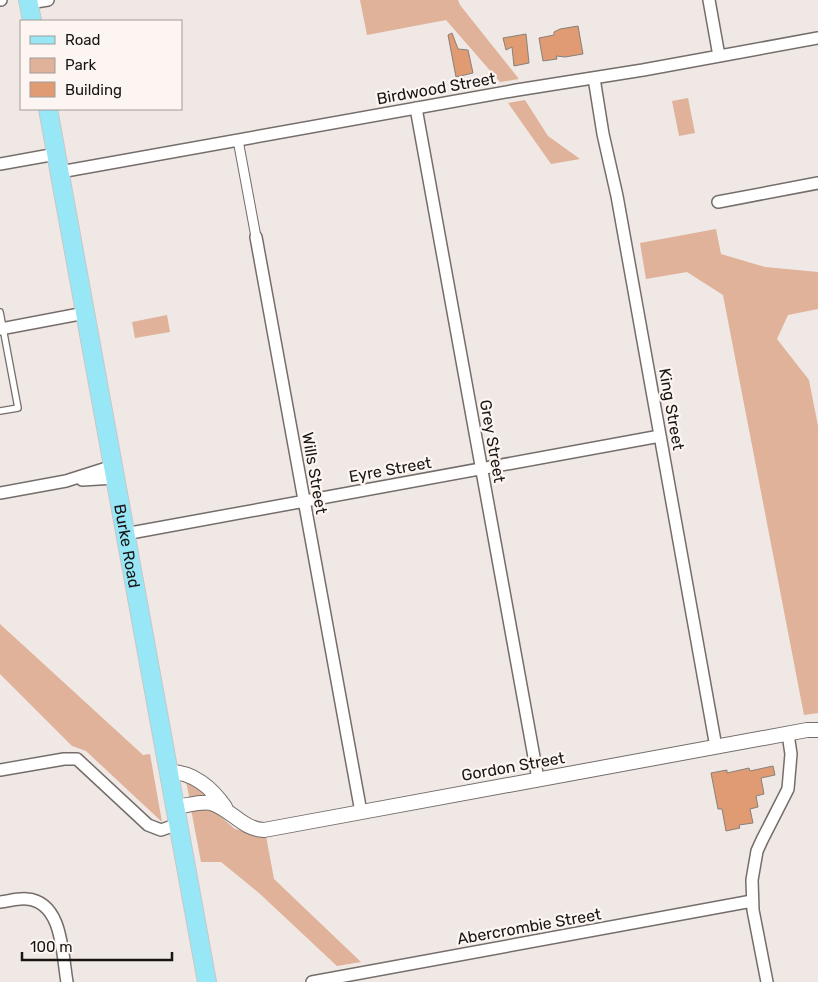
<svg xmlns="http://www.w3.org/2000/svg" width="818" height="982" viewBox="0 0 818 982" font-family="Rubik,sans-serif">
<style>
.green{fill:#dfb299}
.building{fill:#e09b73;stroke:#87807c}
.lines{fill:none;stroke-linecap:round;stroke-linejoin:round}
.service-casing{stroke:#746d6a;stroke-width:8}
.pedestrian-casing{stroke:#746d6a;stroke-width:11}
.minor-casing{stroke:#746d6a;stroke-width:14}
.tertiary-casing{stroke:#746d6a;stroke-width:16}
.primary-casing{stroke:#c8c7c7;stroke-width:20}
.service{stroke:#fff;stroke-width:5.5}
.pedestrian{stroke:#fff;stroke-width:9}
.minor{stroke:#fff;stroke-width:11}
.tertiary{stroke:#fff;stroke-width:14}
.primary{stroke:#98e7f7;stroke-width:18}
.labels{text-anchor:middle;stroke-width:4.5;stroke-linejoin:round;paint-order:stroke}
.street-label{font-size:16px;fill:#181514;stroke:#fdf5f1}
</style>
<rect width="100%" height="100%" fill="#f0e8e4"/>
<path class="green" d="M360,0H458L460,5L519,79L500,82L446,20L367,35Z
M688,98L695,133L679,136L672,101Z
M525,100L548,136L580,159L551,164L508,103Z
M716,229L721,254L765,267L818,272V309L788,315L777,339L809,380L818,426V713L804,715L723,295L687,272L646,279L640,243Z
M167,315L170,332L135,338L132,322Z
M0,624L143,755L150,754L162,822L86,751L72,746L0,674Z
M185,776L212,796L190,801Z
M209,807L235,829L266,836L274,879L361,962L337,966L259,893L221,862H201L191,809Z"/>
<path class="building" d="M578,26L583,54L565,57L556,56L557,59L543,61L539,38L554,35V32L560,29Z
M452,33L458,49L468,50L473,73L456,77L448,35Z
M526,34L529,63L514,66L512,47L506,50L503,38Z
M773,766L775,775L761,778L764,794L756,796L758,807L750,809L753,823L739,825L740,828L726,831L722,809H718L711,773L727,770V773L749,768L750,771Z"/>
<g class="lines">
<defs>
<path id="service" d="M0,312L18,408L0,411"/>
<path id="pedestrian" d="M238,140L256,237"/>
<path id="minor" d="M0,0H1
M709,0L719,56
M29,3L48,0
M594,78L603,134L617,196L716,747
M416,108L538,779
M0,164L56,154
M60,172L517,90L643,70L818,38
M718,202L818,183
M256,237L361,812
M0,329L85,313
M82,480L115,478
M0,493L66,481L113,466
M125,534L660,436
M0,770L64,759H77L148,825L161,830L178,824
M0,902C9,901 18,898 27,899C63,902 62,954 67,982
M312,982L752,901
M767,982L753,910L752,880L757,851L762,840L788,789L791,754L788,734"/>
<path id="tertiary" d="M169,772C192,771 212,788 225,807
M175,807C186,806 200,801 211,803C231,809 242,829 264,830L807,730H818"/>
<g id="primary">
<path d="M28,0L32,21"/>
<path id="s1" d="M48,109L207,982"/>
</g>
</defs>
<use href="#service" class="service-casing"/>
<use href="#pedestrian" class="pedestrian-casing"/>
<use href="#minor" class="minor-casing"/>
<use href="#tertiary" class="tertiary-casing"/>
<use href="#primary" class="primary-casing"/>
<use href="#service" class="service"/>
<use href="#pedestrian" class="pedestrian"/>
<use href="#minor" class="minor"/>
<use href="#tertiary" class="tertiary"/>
<use href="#primary" class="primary"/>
</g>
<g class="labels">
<g class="street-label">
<text transform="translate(436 88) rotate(-10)" y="6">Birdwood Street</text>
<text transform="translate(672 409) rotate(80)" y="6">King Street</text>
<text transform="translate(493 441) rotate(80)" y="6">Grey Street</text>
<text transform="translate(390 469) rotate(-10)" y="6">Eyre Street</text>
<text transform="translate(315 473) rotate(80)" y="6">Wills Street</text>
<text dy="6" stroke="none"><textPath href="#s1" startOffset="444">Burke Road</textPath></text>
<text transform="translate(513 766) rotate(-10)" y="6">Gordon Street</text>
<text transform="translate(529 926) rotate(-10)" y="6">Abercrombie Street</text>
</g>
</g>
<rect x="20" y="20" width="162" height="90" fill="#fdf5f1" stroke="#a19b99"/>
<rect x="30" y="36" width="25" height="8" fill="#98e7f7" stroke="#a19b99"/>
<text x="65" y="45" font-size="15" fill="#181514">Road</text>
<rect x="30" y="58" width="25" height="15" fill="#dfb299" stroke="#a19b99"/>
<text x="65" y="70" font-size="15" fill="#181514">Park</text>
<rect x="30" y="82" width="25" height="15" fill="#e09b73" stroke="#a19b99"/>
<text x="65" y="95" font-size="15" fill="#181514">Building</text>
<path d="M22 952v8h150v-8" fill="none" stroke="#181514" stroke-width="2.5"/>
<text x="30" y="952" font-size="15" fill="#181514" stroke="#fdf5f1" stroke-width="4" paint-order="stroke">100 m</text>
</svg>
